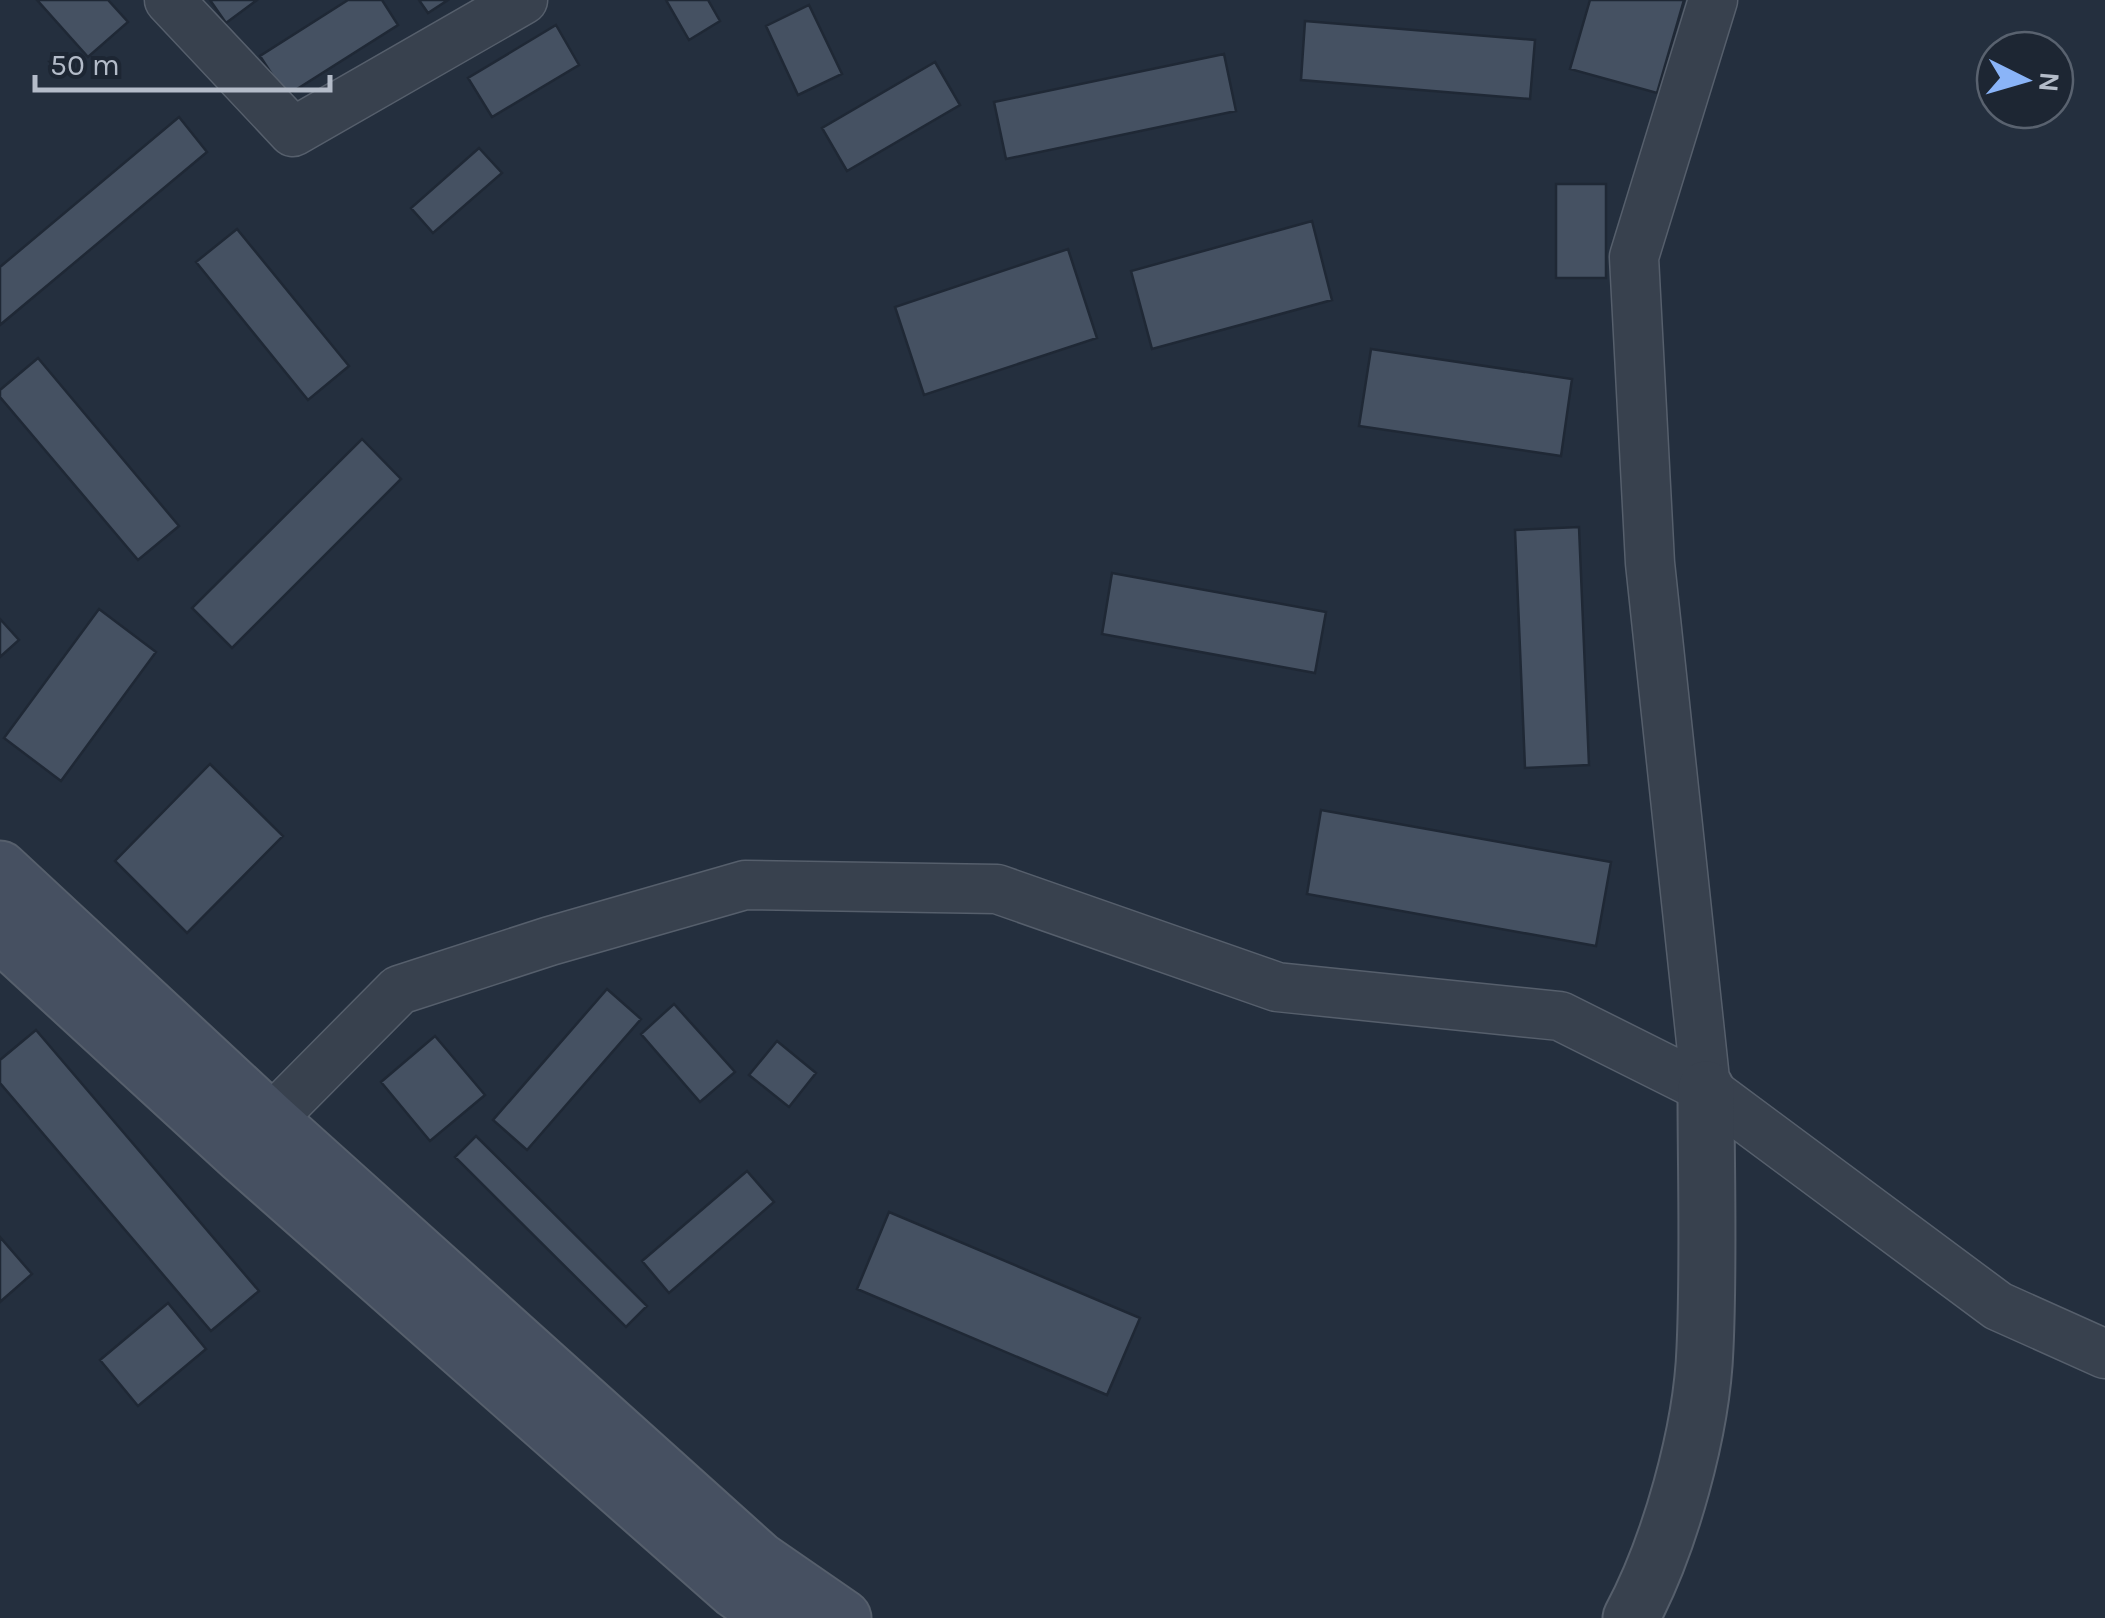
<svg xmlns="http://www.w3.org/2000/svg" width="2105" height="1618" viewBox="0 0 2105 1618" font-family="Karla,sans-serif">
<style>
.building{fill:#455162;stroke:#1f2835;stroke-width:2.5}
.lines{fill:none;stroke-linecap:round;stroke-linejoin:round}
.minor-casing{stroke:#565f6c;stroke-width:51}
.tertiary-casing{stroke:#565f6c;stroke-width:59}
.secondary-casing{stroke:#565f6c;stroke-width:59}
.minor{stroke:#38414e;stroke-width:48}
.tertiary{stroke:#38414e;stroke-width:55}
.secondary{stroke:#465061;stroke-width:55}
</style>
<rect width="100%" height="100%" fill="#242f3e"/>
<path class="building" d="M37,0H108L128,22L88,57Z
M210,0H257L226,23Z
M348,0H382L398,25L286,96L260,56Z
M419,0H448L428,13Z
M666,0H708L720,21L689,40Z
M1590,0H1684L1657,93L1570,69Z
M809,5L842,74L798,95L766,26Z
M1305,21L1535,40L1530,99L1301,80Z
M556,25L579,65L492,117L468,78Z
M1224,54L1236,111L1006,159L994,102Z
M935,62L960,105L847,171L822,128Z
M179,117L207,152L0,325V267Z
M479,148L502,173L433,233L411,208Z
M1556,184H1606V278H1556Z
M1312,221L1332,300L1152,349L1131,271Z
M237,229L349,366L308,400L196,262Z
M1068,249L1097,338L924,395L895,307Z
M1371,349L1572,379L1561,456L1359,426Z
M38,358L179,526L138,560L0,397V390Z
M362,439L401,479L232,648L192,608Z
M1579,527L1589,765L1525,768L1515,530Z
M1112,573L1326,612L1315,673L1102,634Z
M99,609L156,652L61,781L4,738Z
M0,619L19,640L0,657Z
M210,764L283,836L187,933L115,861Z
M1321,810L1611,862L1596,946L1307,894Z
M607,989L641,1019L527,1150L493,1120Z
M674,1004L735,1072L700,1102L641,1034Z
M36,1030L259,1291L211,1331L0,1083V1060Z
M435,1036L485,1095L430,1141L381,1082Z
M777,1041L816,1073L789,1107L749,1075Z
M476,1136L647,1306L626,1327L455,1157Z
M747,1171L774,1202L669,1293L642,1261Z
M889,1212L1140,1318L1107,1395L857,1289Z
M0,1237L32,1274L0,1302Z
M168,1303L206,1349L138,1406L100,1360Z"/>
<g class="lines">
<defs>
<path id="minor" d="M169,0L293,132L523,0
M1706,1089L1650,563L1634,257L1713,0
M248,1147L270,1120L399,990L550,941L745,885L997,889L1277,987L1560,1016L1706,1089L1998,1306L2105,1354"/>
<path id="tertiary" d="M1631,1618C1670,1545 1702,1431 1705,1348C1709,1262 1706,1175 1706,1089"/>
<path id="secondary" d="M0,869L270,1120L759,1560L843,1618
M0,933L242,1155L735,1590L776,1618"/>
</defs>
<use href="#minor" class="minor-casing"/>
<use href="#tertiary" class="tertiary-casing"/>
<use href="#secondary" class="secondary-casing"/>
<use href="#minor" class="minor"/>
<use href="#tertiary" class="tertiary"/>
<use href="#secondary" class="secondary"/>
</g>
<g transform="translate(2025 80) rotate(95)"><circle r="48" fill="#1d2633" stroke="#59626f" stroke-width="2.5"/>
<path d="M0-8L18 38L0 25L-18 38Z" fill="#8ab4f8"/>
<text y="-15" font-size="28" font-weight="bold" text-anchor="middle" fill="#b4bcc9">N</text>
</g>
<path d="M35 75v15h295v-15" fill="none" stroke="#b4bcc9" stroke-width="5"/>
<text x="50" y="75" font-size="30" fill="#b4bcc9" stroke="#1d2633" stroke-width="8" paint-order="stroke">50 m</text>
</svg>
